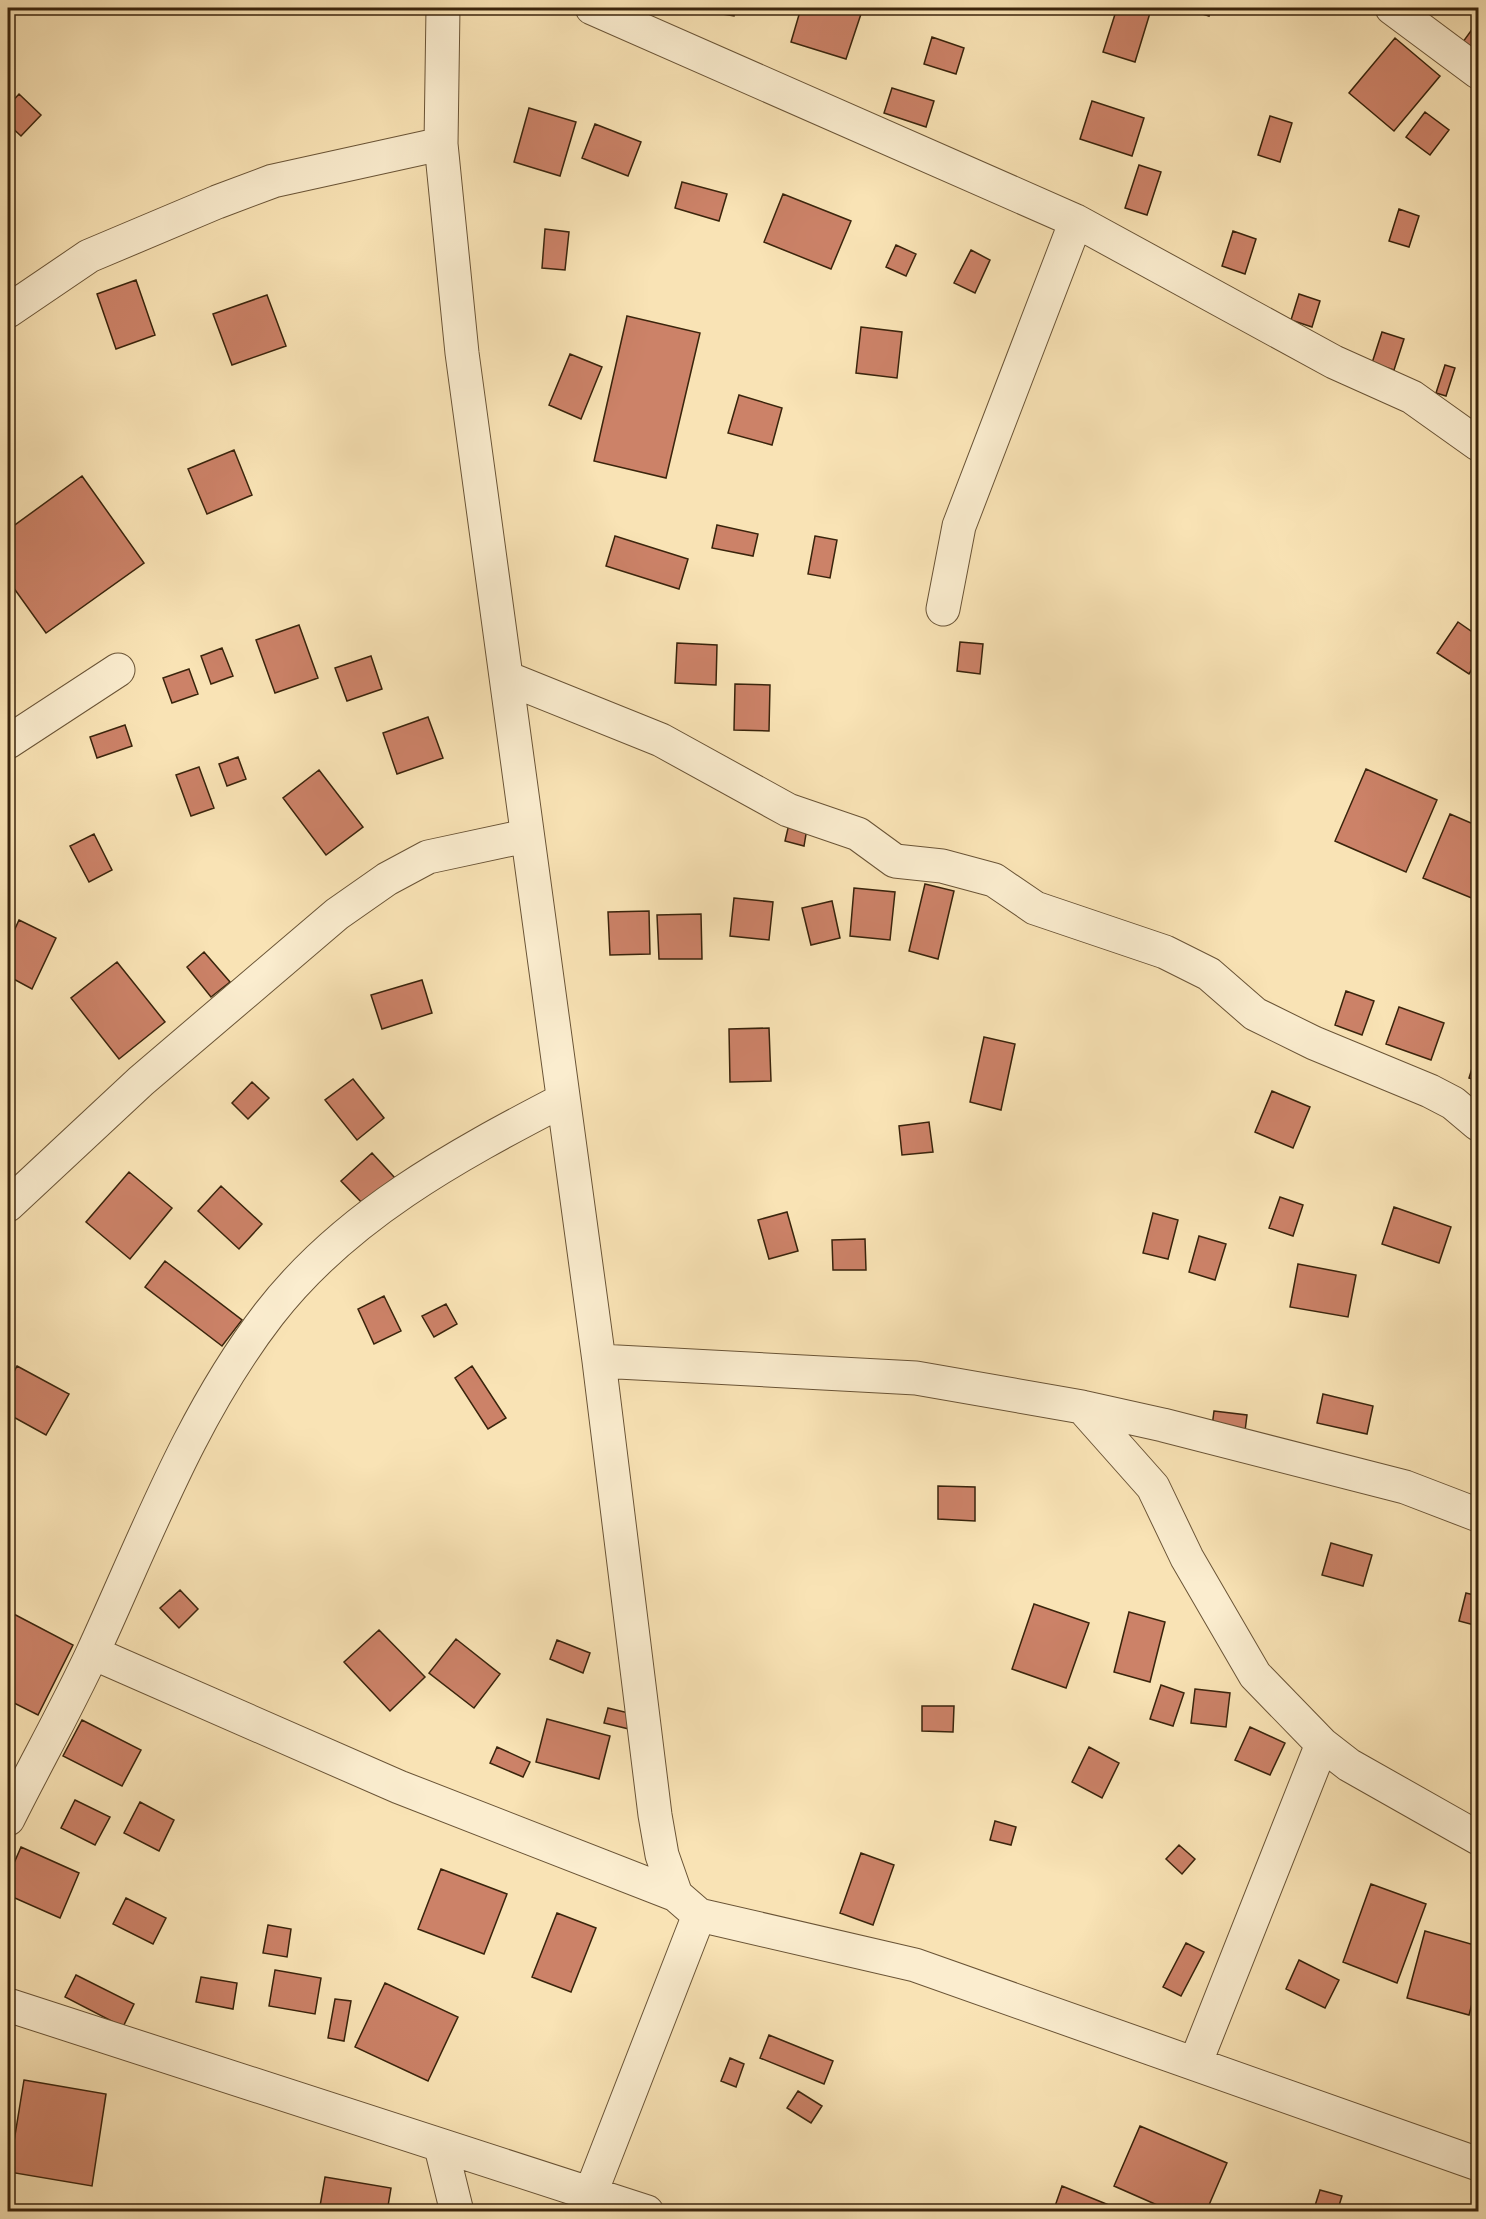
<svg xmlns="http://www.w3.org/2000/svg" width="1486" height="2219" viewBox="0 0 1486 2219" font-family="'IM FELL Double Pica',serif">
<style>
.building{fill:#cc8268;stroke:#3a240c;stroke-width:1.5}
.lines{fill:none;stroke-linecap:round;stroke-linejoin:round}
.minor-casing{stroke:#6a5436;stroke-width:35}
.minor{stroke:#fbedcf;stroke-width:33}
</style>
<rect width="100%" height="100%" fill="#f9e3b5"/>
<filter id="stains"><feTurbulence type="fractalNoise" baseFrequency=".00333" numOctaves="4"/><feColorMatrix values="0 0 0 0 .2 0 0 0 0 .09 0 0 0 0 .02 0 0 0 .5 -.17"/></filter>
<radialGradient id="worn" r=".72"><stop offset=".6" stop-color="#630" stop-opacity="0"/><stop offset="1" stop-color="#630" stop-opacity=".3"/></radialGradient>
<path class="building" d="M685,8H735L734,16Z
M801,8H863L846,59L791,42Z
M1117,8H1134L1150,13L1135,62L1103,52Z
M1183,8H1211L1209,16Z
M1478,21V59L1460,46Z
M932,37L964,48L956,74L924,64Z
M1395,38L1440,76L1394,131L1349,93Z
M892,88L934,101L926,127L884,113Z
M19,94L41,115L21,136L8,124V106Z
M1092,101L1144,118L1132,156L1080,139Z
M529,108L576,122L560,176L514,162Z
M1425,112L1449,130L1430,155L1406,137Z
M1270,116L1292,123L1280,162L1258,155Z
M595,124L641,142L628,176L582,158Z
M1139,165L1161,172L1147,215L1125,208Z
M682,182L727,194L719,221L675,208Z
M783,194L851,221L831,269L764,242Z
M1399,209L1419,216L1409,247L1389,241Z
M545,229L569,232L565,270L542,268Z
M1233,231L1256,239L1245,274L1222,266Z
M896,245L916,254L906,276L886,267Z
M971,250L990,260L975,293L954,283Z
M136,280L155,335L116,349L97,294Z
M1299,294L1320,301L1312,327L1291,320Z
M267,295L286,346L232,365L213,314Z
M627,316L700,333L666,478L594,461Z
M861,327L902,332L897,378L856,373Z
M1382,332L1404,339L1394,370L1372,363Z
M570,354L602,367L581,419L549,405Z
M1445,365L1455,368L1446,396L1436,393Z
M739,395L782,408L772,445L728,433Z
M234,450L252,495L207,514L188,469Z
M82,476L144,563L46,633L8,580V530Z
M717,525L758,534L753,556L712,548Z
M615,536L688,559L679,589L606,566Z
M815,536L837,540L830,578L808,574Z
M1458,622L1478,636V659L1469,674L1437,653Z
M299,625L318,678L275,693L256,640Z
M960,642L983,644L980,674L957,671Z
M677,643L717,645L716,685L675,683Z
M222,648L233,676L211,684L201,656Z
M371,656L382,689L347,701L335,668Z
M189,669L198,694L172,703L163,678Z
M735,684L770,685L769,731L734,730Z
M428,717L443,758L397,774L383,733Z
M125,725L132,746L97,758L90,737Z
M238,757L246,779L227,786L219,764Z
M199,767L214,808L191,816L176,775Z
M1366,769L1437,800L1406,872L1335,841Z
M319,770L363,827L326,855L283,798Z
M1450,814L1478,826V888L1474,899L1423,878Z
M789,824L807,828L804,846L785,841Z
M94,834L112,870L89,882L70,846Z
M925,884L954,891L938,959L909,951Z
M854,888L895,892L890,940L850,936Z
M734,898L773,902L769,940L730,936Z
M832,901L840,938L811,945L802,908Z
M649,911L650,954L610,955L608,912Z
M701,914L702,959H659L657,915Z
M19,920L56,938L32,989L8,976V944Z
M204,952L230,982L211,997L187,967Z
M117,962L165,1022L119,1059L71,998Z
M422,980L432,1013L382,1029L371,995Z
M1346,991L1374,1001L1362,1035L1335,1025Z
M1399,1007L1444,1023L1431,1060L1386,1044Z
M769,1028L771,1081L730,1082L729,1029Z
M984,1037L1015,1044L1001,1110L970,1102Z
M1478,1049V1081L1469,1078Z
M353,1079L384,1118L357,1140L325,1100Z
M252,1082L269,1098L248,1119L232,1103Z
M1272,1091L1310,1107L1293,1148L1255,1132Z
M929,1122L933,1152L902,1155L899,1126Z
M372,1153L395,1178L365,1206L341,1181Z
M129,1172L172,1208L130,1259L86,1222Z
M221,1186L262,1224L239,1249L198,1211Z
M1280,1197L1303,1205L1293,1236L1269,1228Z
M1394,1207L1451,1227L1439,1263L1382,1244Z
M787,1212L798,1251L769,1259L758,1220Z
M1153,1213L1178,1220L1168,1259L1143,1253Z
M1199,1236L1226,1244L1215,1280L1189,1272Z
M865,1239L866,1270H833L832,1240Z
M165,1261L242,1320L222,1346L145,1287Z
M1298,1264L1356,1275L1348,1317L1290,1307Z
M384,1296L401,1331L374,1344L358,1309Z
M446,1304L457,1324L434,1337L422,1316Z
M17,1366L69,1394L46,1435L8,1414V1383Z
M472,1366L506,1418L488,1429L455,1378Z
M1323,1394L1373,1406L1367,1434L1317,1423Z
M1214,1411L1247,1415L1244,1439L1211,1434Z
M938,1486L975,1487V1521L938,1519Z
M1331,1543L1372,1555L1363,1586L1322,1575Z
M180,1590L198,1609L179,1628L160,1608Z
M1466,1593L1478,1596V1626L1459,1621Z
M1034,1604L1089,1623L1066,1688L1012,1669Z
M8,1611L73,1645L38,1715L8,1700Z
M1129,1612L1165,1622L1150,1682L1114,1672Z
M379,1630L425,1677L390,1711L344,1662Z
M456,1639L500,1674L474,1708L429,1673Z
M557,1640L590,1653L583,1673L550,1659Z
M1161,1685L1184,1693L1173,1726L1150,1719Z
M1195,1689L1230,1693L1226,1727L1191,1723Z
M922,1706H954L953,1732L922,1731Z
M608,1708L637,1715L633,1730L604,1723Z
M547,1719L610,1736L599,1779L536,1762Z
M82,1720L141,1750L122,1786L63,1756Z
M1250,1727L1285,1743L1270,1775L1235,1760Z
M497,1747L530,1762L523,1777L490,1763Z
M1089,1747L1119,1763L1102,1798L1072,1782Z
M75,1800L110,1817L95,1845L61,1828Z
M140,1802L174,1820L159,1851L124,1833Z
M995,1821L1016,1827L1011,1845L990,1840Z
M1179,1845L1195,1859L1182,1874L1166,1859Z
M21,1847L79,1873L60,1918L8,1895V1877Z
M861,1853L894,1865L873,1925L840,1913Z
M441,1869L507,1894L484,1954L418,1929Z
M1371,1884L1426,1904L1397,1983L1343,1962Z
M126,1898L166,1918L153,1944L113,1924Z
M557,1913L596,1928L571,1992L532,1977Z
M268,1925L291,1929L287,1957L263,1953Z
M1425,1931L1478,1946V1981L1469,2015L1407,1998Z
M1186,1943L1204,1952L1181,1996L1163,1987Z
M1299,1960L1339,1980L1325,2008L1286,1989Z
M275,1970L321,1978L315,2014L269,2006Z
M76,1975L134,2004L123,2027L65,1997Z
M201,1977L237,1983L233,2009L196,2002Z
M385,1983L458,2017L428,2081L355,2047Z
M335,1999L351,2001L344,2041L328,2038Z
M769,2035L833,2061L824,2084L760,2058Z
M730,2058L744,2064L736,2087L721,2081Z
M1478,2079V2094L1473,2092Z
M24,2080L106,2094L92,2186L9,2172Z
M798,2091L822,2106L811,2123L787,2108Z
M1140,2126L1227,2163L1206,2212H1173L1114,2186Z
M325,2177L391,2188L387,2212H319Z
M1062,2186L1126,2212H1053Z
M1320,2190L1342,2196L1337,2212H1313Z"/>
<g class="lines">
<defs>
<path id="minor" d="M443,8L441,144L462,353L599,1361L655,1815L662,1855L676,1895L699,1915L915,1965L1478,2164
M592,8L1076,221L1334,362L1412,397L1478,444
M1392,8L1478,72
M8,311L89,256L217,202L273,181L441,144
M943,609L959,526L1076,221
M507,678L661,740L788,810L858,834L895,861L942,866L994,880L1035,908L1165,952L1209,974L1255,1014L1314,1043L1430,1091L1453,1103L1478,1124
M8,742L118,670
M8,1205L141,1081L337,914L387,879L428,857L526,836
M599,1361L916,1378L1082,1407L1163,1425L1405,1487L1478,1515
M1082,1407L1153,1487L1187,1558L1255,1675L1322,1744L1349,1765L1478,1838
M93,1653L399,1787L676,1895
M8,1819C36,1763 67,1708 93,1652C146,1537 191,1415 269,1314C345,1216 455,1156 563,1100
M8,2005L647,2212
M1195,2064L1322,1744
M441,2147L457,2212
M590,2195L699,1915"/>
</defs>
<use href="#minor" class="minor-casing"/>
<use href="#minor" class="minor"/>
</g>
<rect width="1486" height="2219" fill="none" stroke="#f9e3b5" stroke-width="30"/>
<rect x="9" y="9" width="1468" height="2201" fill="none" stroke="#3a240c" stroke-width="3"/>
<rect x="15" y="15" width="1456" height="2189" fill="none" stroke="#3a240c" stroke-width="1.5"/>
<rect width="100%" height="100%" filter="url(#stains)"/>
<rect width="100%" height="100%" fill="url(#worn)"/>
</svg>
